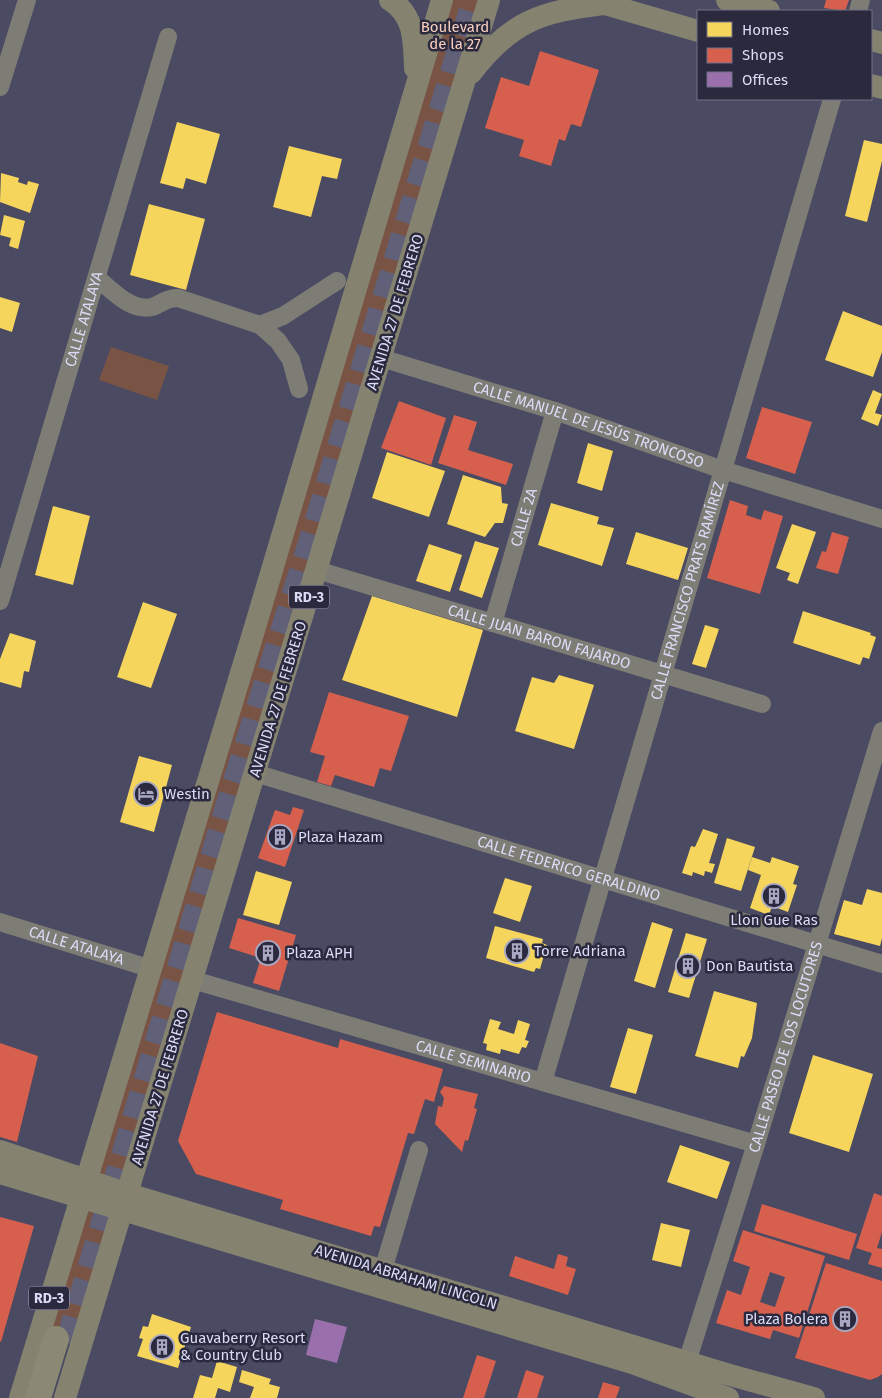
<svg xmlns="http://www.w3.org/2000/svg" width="882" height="1398" viewBox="0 0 882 1398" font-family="'Fira Sans',sans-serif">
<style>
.green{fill:#795445}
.homes{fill:#f6d55c}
.shops{fill:#d6604d;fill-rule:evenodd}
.offices{fill:#9970ab}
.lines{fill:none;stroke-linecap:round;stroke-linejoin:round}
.highway-tunnel{stroke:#606078;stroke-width:26;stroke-dasharray:26 13;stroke-linecap:butt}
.minor{stroke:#7e7d75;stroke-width:18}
.major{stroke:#858370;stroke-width:22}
.highway{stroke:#8b8973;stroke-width:26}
.labels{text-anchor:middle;stroke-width:5;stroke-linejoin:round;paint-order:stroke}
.shield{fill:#2a293e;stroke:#a6a6c0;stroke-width:1}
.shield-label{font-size:14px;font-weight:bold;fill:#dbdbf7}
.park-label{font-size:15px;fill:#f9d0bf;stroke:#2a293e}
.street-label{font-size:15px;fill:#dbdbf7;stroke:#2a293e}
.poi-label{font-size:15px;fill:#dbdbf7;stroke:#2a293e;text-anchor:start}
</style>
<rect width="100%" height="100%" fill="#4a4a62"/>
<path class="green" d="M446,0H485L79,1339L45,1331Z
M111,347L169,366L157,400L99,380Z"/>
<path class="homes" d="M177,122L220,134L206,184L186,178L183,189L160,183Z
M864,140L882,144V161L867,222L845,216Z
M289,146L342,159L337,179L322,176L311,217L273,207Z
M1,173L19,178L18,182L27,185L28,181L39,184L30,213L0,202Z
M149,204L205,219L186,290L130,275Z
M4,215L25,221L18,249L9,246L11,238L0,235Z
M0,297L20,303L12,332L0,328Z
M843,311L882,326V352L873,377L825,360Z
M873,390L882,394L875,413L882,415L878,426L861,419Z
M588,443L613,451L602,491L577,483Z
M387,452L445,471L429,517L372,498Z
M463,475L501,487L502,503L508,504L503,523H495L485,537L447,524Z
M551,503L599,517L597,524L614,528L602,566L538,545Z
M53,506L90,516L73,585L35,575Z
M792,524L816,532L798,584L787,580L790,573L776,568Z
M636,532L688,548L678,580L626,564Z
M475,541L499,548L482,598L459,590Z
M429,544L462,555L450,592L416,581Z
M372,596L483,630L457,717L342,680Z
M143,602L177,614L151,688L117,677Z
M803,611L871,633L870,635L876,637L869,659L863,657L860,665L793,643Z
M705,625L719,629L706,668L692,664Z
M10,633L36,641L29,672L24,671L21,688L0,682V659Z
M559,675L594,685L574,749L515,731L532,677L554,683Z
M139,756L172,765L154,832L120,822Z
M703,829L718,834L709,863L715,864L712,873L705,871L704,876L693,872L692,876L682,873L691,846L695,847Z
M727,838L755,847L741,891L714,883Z
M752,857L770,863L772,857L799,866L793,884L797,885L788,912L772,906L769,915L750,908L761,875L748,870Z
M256,871L292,882L279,925L243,915Z
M505,878L532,886L520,922L493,913Z
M867,889L882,893V938L880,946L834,934L844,900L862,905Z
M652,922L673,929L655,988L634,981Z
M495,926L543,939L542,943L547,945L540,969L536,968L534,972L486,958Z
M686,933L707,939L689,998L668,992Z
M714,991L757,1003L752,1038L744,1057L741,1056L738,1068L695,1056Z
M490,1019L501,1022L498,1029L514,1034L518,1020L530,1024L525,1040L529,1041L526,1048L522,1047L519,1054L501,1049L500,1054L486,1050L487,1044L483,1043Z
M628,1028L653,1035L636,1094L610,1087Z
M813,1055L873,1074L849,1152L789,1133Z
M680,1145L730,1162L717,1199L667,1182Z
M661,1223L690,1230L681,1267L652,1260Z
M152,1314L191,1327L178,1368L137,1356L143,1339L139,1338L143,1326L148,1327Z
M217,1361L237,1367L230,1392L218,1388L215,1398H193L200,1375L212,1378Z
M242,1370L271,1379L269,1384L280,1387L277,1398H250L254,1387L239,1382Z"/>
<path class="shops" d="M826,0H849L845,11L824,8Z
M540,51L599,70L581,127L571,124L565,141L559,139L551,166L519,156L524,140L485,128L501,77L529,86Z
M399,401L446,418L431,465L381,448Z
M762,407L812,422L795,474L746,458Z
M454,415L477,422L468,450L513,464L506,485L438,463Z
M730,500L748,506L746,515L761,520L764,510L783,516L760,594L707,578Z
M832,532L849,537L838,574L816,568L822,551L826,552Z
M329,692L409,716L391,771L380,768L374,787L335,775L331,786L317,782L325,756L310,752Z
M293,807L304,810L285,867L258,858L275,810L290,815Z
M238,918L296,935L279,991L253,983L261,958L229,948Z
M217,1012L338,1048L340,1039L443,1069L434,1102L425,1099L414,1134L408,1133L380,1227L374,1226L371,1236L280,1209L283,1200L196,1174L178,1141Z
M0,1043L38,1056L17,1142L0,1137Z
M444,1086L478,1094L474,1108L477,1109L468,1141L465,1140L462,1152L435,1124L438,1106L442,1107L444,1098L440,1092Z
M874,1193L882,1196V1232L877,1248L882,1249V1268L868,1264L872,1253L856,1248Z
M762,1204L857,1234L849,1260L754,1231Z
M0,1217L34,1226L1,1342L0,1341Z
M743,1230L825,1256L799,1338L773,1330L770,1339L716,1323L727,1290L741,1295L750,1267L733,1261ZM770,1272L785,1277L775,1307L760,1302Z
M558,1254L568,1257L566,1266L576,1269L568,1295L509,1276L515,1256L554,1269Z
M826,1263L882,1281V1374L878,1377L870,1380L795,1358Z
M477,1355L496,1361L484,1398H463Z
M526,1370L544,1376L537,1398H517Z
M603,1382L620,1387L616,1398H598Z"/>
<path class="offices" d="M315,1319L347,1327L337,1363L306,1355Z"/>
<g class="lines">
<path class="highway-tunnel" d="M68,1343L231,797L315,530L475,0"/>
<g class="minor">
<path d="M858,11L861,0"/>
<path d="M0,87L27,0"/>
<path d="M97,278C112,290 131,312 152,307C163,304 164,298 178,298L260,325L278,341L291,360L299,389"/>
<path d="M260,325L283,316L337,281"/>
<path id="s1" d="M381,358L555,411L723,470L882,519"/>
<path id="s2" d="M317,570L762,704"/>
<path id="s3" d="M0,601L168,37"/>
<path id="s4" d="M493,623L555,411"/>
<path id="s5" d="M255,773L882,964"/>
<path id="s6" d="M0,922L152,969"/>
<path id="s7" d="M193,980L756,1144"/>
<path id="s8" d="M543,1082L832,99"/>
<path d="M383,1270L419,1150"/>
<path id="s9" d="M687,1362L756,1144L882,731"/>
</g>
<path class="major" d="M390,0C415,15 414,42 415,68
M591,0L698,31
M727,0L769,11
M871,40L882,43
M471,73C511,21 540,12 603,4
M871,85L882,88
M0,1151L128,1194L730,1375L814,1398
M0,1173L632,1363L728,1398
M20,1398L252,637L442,0
M65,1398L489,0"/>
<path class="highway" d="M38,1398L56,1339"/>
</g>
<defs>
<symbol id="hotel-ring" viewBox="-11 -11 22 22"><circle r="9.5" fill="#2a293e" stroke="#a8a8c3" stroke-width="1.5"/><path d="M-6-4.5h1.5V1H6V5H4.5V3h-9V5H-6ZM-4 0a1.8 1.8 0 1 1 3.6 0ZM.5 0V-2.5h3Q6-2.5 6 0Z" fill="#a8a8c3"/></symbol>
<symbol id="building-ring" viewBox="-11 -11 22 22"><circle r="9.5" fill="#2a293e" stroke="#a8a8c3" stroke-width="1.5"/><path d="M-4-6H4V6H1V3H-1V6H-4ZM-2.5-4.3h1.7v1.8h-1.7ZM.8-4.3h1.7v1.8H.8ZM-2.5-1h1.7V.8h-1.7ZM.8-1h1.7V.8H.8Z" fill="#a8a8c3"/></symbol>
</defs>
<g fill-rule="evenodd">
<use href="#hotel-ring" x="132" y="780" width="28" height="28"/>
<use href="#building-ring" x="266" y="823" width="28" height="28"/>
<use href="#building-ring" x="760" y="882" width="28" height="28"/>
<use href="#building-ring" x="503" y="937" width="28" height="28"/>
<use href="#building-ring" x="254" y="939" width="28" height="28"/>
<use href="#building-ring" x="674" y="952" width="28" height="28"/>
<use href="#building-ring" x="831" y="1305" width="28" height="28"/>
<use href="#building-ring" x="148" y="1333" width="28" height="28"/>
</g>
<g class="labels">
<g class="shield">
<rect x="289" y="585.5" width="40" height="23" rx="4"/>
<rect x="29" y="1286.5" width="40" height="23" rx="4"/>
</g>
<g class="shield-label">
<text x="309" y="602">RD-3</text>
<text x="49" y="1303">RD-3</text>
</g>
<g class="park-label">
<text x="455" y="32">Boulevard<tspan x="455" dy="17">de la 27</tspan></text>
</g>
<g class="street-label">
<text transform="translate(395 312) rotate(-73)" y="5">AVENIDA 27 DE FEBRERO</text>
<text dy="5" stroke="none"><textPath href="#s3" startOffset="294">CALLE ATALAYA</textPath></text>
<text dy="5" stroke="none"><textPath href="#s1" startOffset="218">CALLE MANUEL DE JESÚS TRONCOSO</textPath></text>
<text dy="5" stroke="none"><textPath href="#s4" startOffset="110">CALLE 2A</textPath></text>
<text dy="5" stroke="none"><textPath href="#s8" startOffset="512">CALLE FRANCISCO PRATS RAMÍREZ</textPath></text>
<text dy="5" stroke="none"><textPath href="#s2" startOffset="232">CALLE JUAN BARON FAJARDO</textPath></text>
<text transform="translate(278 699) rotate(-73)" y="5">AVENIDA 27 DE FEBRERO</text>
<text dy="5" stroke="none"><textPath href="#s5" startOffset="328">CALLE FEDERICO GERALDINO</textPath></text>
<text dy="5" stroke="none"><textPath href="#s6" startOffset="80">CALLE ATALAYA</textPath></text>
<text dy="5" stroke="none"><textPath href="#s9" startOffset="330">CALLE PASEO DE LOS LOCUTORES</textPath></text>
<text dy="5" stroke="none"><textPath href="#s7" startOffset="292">CALLE SEMINARIO</textPath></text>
<text transform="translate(160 1087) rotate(-73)" y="5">AVENIDA 27 DE FEBRERO</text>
<text transform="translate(406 1277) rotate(17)" y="5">AVENIDA ABRAHAM LINCOLN</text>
</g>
<g class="poi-label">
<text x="164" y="799">Westin</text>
<text x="298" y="842">Plaza Hazam</text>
<text x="774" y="925" text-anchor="middle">Llon Gue Ras</text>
<text x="534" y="956">Torre Adriana</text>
<text x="286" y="958">Plaza APH</text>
<text x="706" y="971">Don Bautista</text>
<text x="828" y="1324" text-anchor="end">Plaza Bolera</text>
<text x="180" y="1343">Guavaberry Resort<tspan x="180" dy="17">&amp; Country Club</tspan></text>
</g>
</g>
<rect x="697" y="10" width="175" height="90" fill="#2a293e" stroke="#717088"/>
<rect x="707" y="22" width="25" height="15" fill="#f6d55c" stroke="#717088"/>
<text x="742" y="35" font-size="15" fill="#dbdbf7">Homes</text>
<rect x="707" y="48" width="25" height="15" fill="#d6604d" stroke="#717088"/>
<text x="742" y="60" font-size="15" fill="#dbdbf7">Shops</text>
<rect x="707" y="72" width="25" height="15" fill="#9970ab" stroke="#717088"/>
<text x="742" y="85" font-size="15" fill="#dbdbf7">Offices</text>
</svg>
